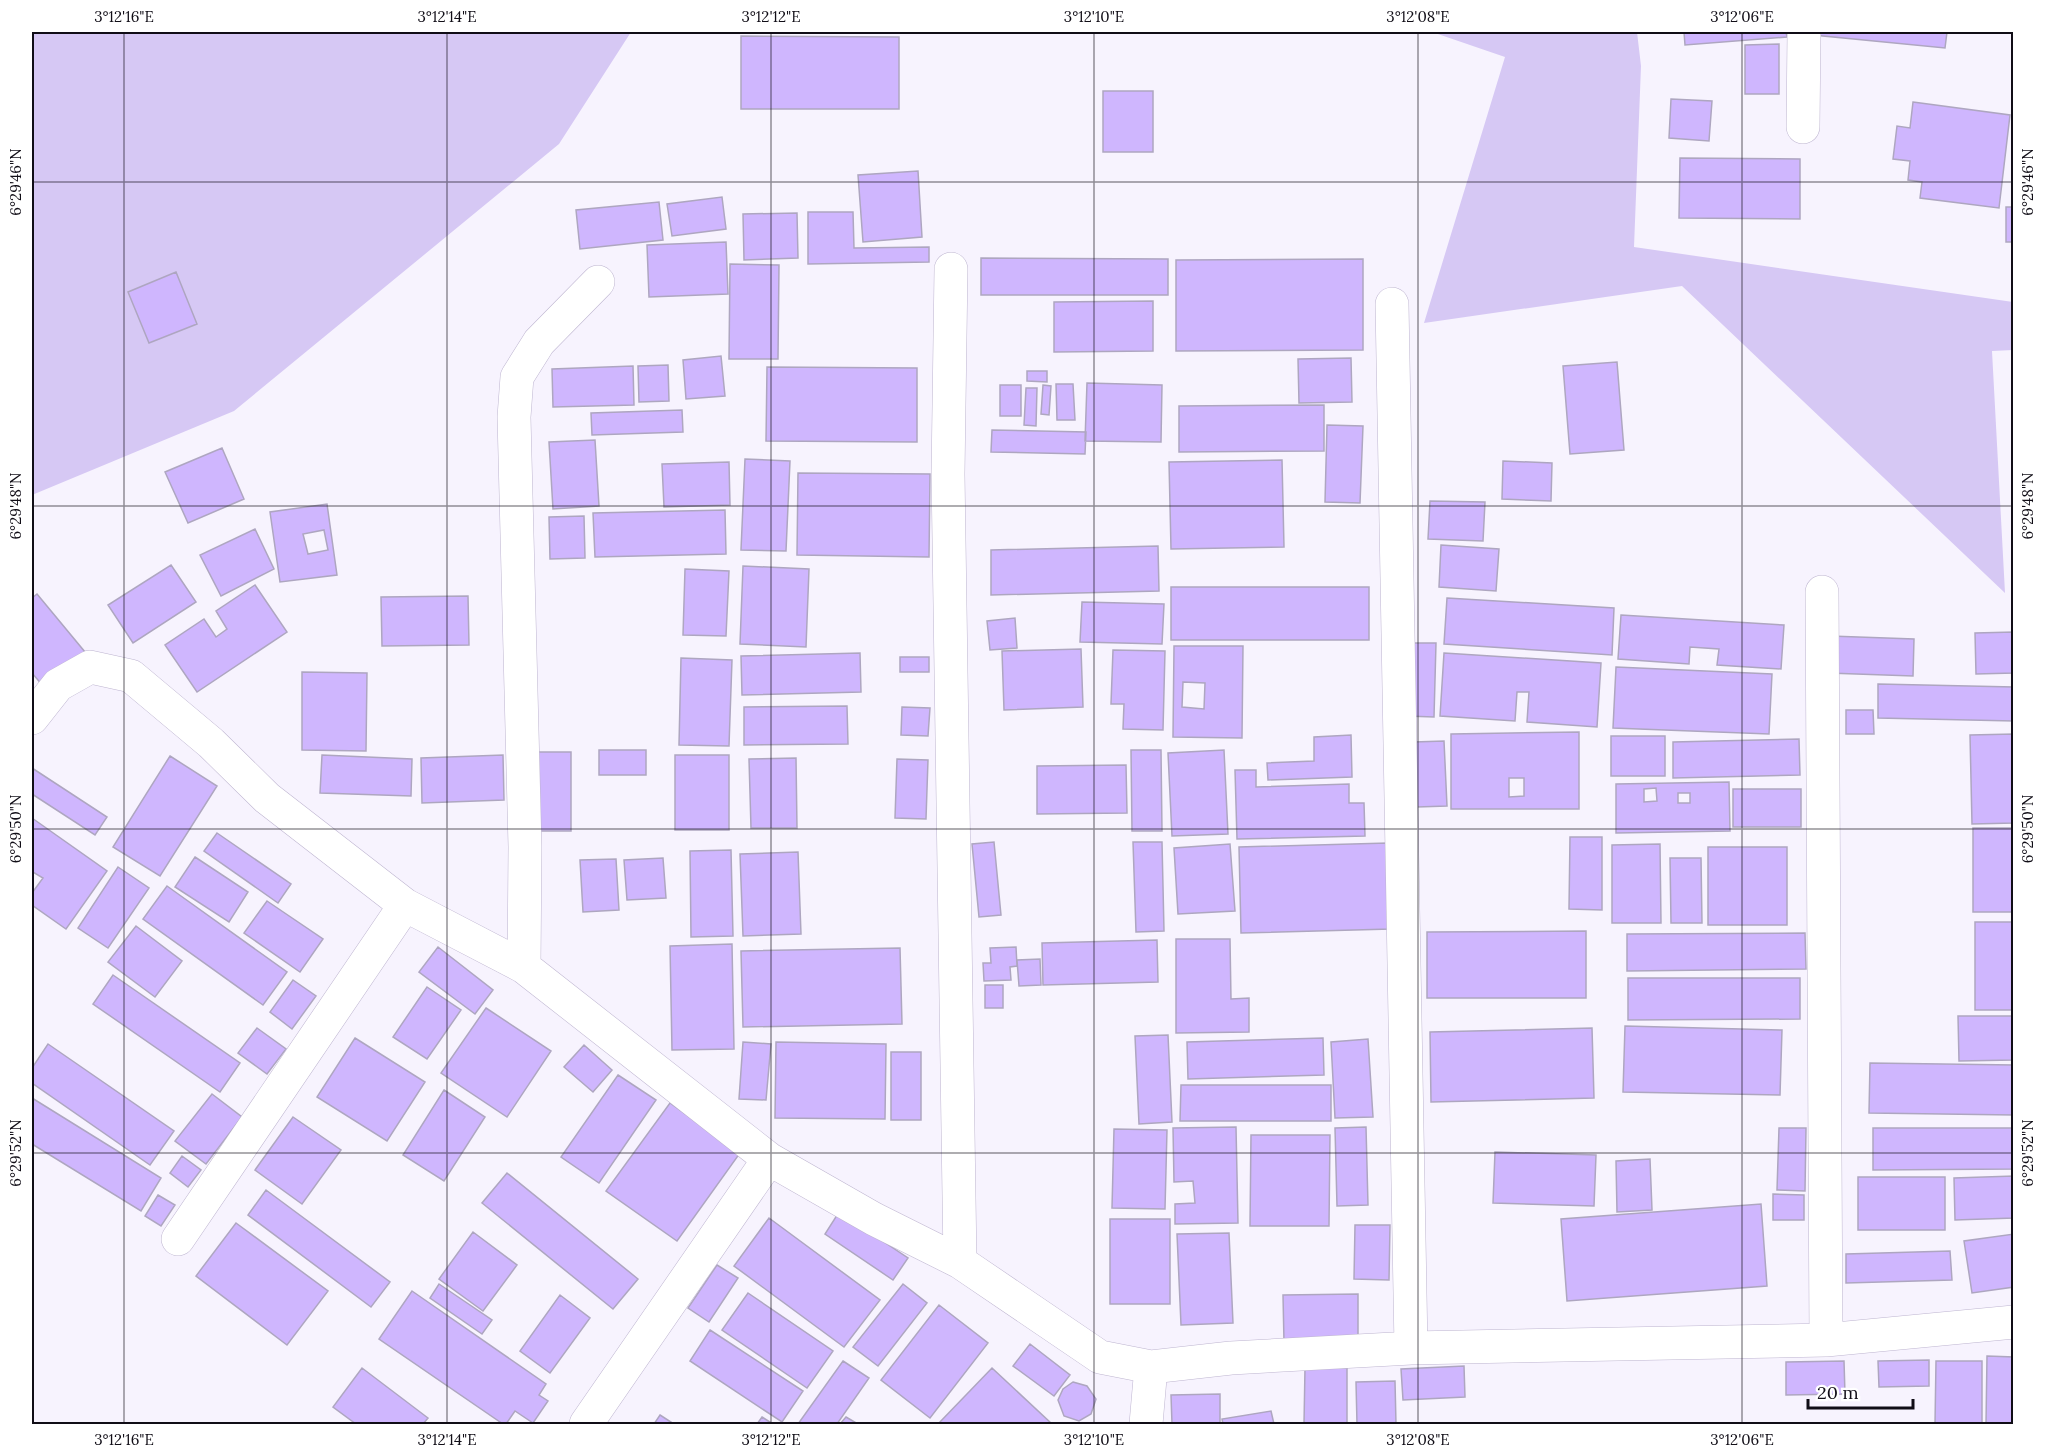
<svg xmlns="http://www.w3.org/2000/svg" width="2045" height="1456" viewBox="0 0 2045 1456" font-family="Lora,serif">
<style>
.green{fill:#d6c8f4}
.building{fill:#cfb6fe;stroke:#aea6c0;stroke-width:1.5;fill-rule:evenodd}
.lines{fill:none;stroke-linecap:round;stroke-linejoin:round}
.minor-casing{stroke:#beb5d0;stroke-width:34}
.minor{stroke:#fff;stroke-width:33}
.ticks{fill:none;stroke:#100d16;stroke-width:1.5;stroke-opacity:0.45}
.neatline{fill:none;stroke:#100d16;stroke-width:2}
.ticks-label{font-size:15px;text-anchor:middle;fill:#100d16}
</style>
<rect width="100%" height="100%" fill="#f7f3fe"/>
<path class="green" d="M32,32H631L559,144L234,411L32,495Z
M1432,32H1637L1641,66L1634,247L2013,302V350L1992,351L2005,593L1682,286L1424,323L1505,57Z"/>
<path class="building" d="M1684,32H1786L1787,37L1685,45Z
M1813,32H1947L1945,48L1813,35Z
M741,36L899,37V109H741Z
M1779,44V94H1745V45Z
M1103,91H1153V152H1103Z
M1671,99L1712,101L1709,141L1669,138Z
M1913,102L2010,115L1999,208L1920,198L1922,182L1908,180L1910,161L1893,159L1897,126L1910,128Z
M1680,158L1800,159V219L1679,218Z
M918,171L922,237L863,242L858,175Z
M722,197L726,229L672,236L667,204Z
M659,202L663,240L580,249L576,210Z
M2006,207H2014V242H2006Z
M808,212H853L854,248L929,247V262L808,264Z
M797,213L798,258L744,260L743,214Z
M726,242L728,294L649,297L647,245Z
M981,258L1168,259V295H981Z
M1363,259V350L1176,351V260Z
M730,264L779,265L778,359H729Z
M176,272L197,324L149,343L128,292Z
M1153,301V351L1054,352V302Z
M721,356L725,396L686,399L683,360Z
M1351,358L1352,402L1299,403L1298,359Z
M1617,362L1624,450L1570,454L1563,366Z
M668,365L669,401L639,402L638,366Z
M633,366L634,405L553,407L552,369Z
M767,367L917,368V442L766,441Z
M1027,371H1047V382L1027,381Z
M1087,383L1162,385L1161,442L1085,441Z
M1056,384H1073L1075,420H1057Z
M1000,385H1021V416H1000Z
M1043,385L1051,386L1049,415L1041,414Z
M1026,388H1037L1036,426L1024,425Z
M1324,405V451L1179,452V406Z
M682,410L683,432L592,435L591,413Z
M1327,425L1363,426L1360,503L1325,502Z
M992,430L1086,432L1085,454L991,452Z
M595,440L599,506L553,509L549,442Z
M222,448L244,499L188,523L165,472Z
M745,459L790,461L786,551L741,550Z
M1282,460L1284,547L1171,549L1169,462Z
M1503,461L1552,463L1551,501L1502,499Z
M729,462L730,505L664,507L662,464Z
M798,473L930,474L929,557L797,555Z
M1430,501L1485,502L1483,541L1428,539Z
M327,504L337,575L280,582L270,512ZM324,530L328,550L308,554L303,534Z
M725,510L726,554L595,557L593,513Z
M584,516L585,558L550,559L549,517Z
M255,529L274,569L221,596L200,555Z
M1441,545L1499,549L1496,591L1439,587Z
M1158,546L1159,591L991,595V550Z
M171,565L196,602L133,643L108,605Z
M743,566L809,569L806,647L740,644Z
M685,569L729,571L726,636L683,635Z
M255,585L287,632L197,692L165,645L204,619L216,637L227,629L216,611Z
M1171,587H1369V640H1171Z
M37,594L85,652L43,686L32,673V598Z
M468,596L469,645L382,646L381,597Z
M1447,598L1614,608L1612,655L1444,644Z
M1082,602L1164,604L1162,644L1080,642Z
M1621,615L1784,625L1781,669L1717,665L1719,649L1690,647L1689,664L1618,659Z
M1015,618L1017,648L990,650L987,621Z
M2014,632V673L1976,674L1975,633Z
M1830,636L1914,639L1913,676L1828,673Z
M1407,643H1436L1434,717L1406,716Z
M1174,646H1243L1242,738L1173,737ZM1183,682L1205,683L1204,709L1182,707Z
M1081,649L1083,707L1004,710L1002,651Z
M1113,650L1165,651L1163,730L1123,729L1124,704H1111Z
M860,653L861,692L742,695L741,656Z
M1444,653L1601,663L1597,727L1527,722L1529,692H1517L1515,721L1440,716Z
M900,657H929V672H900Z
M681,658L732,660L729,746L679,745Z
M1616,667L1772,674L1769,734L1613,728Z
M302,672L367,673L366,751L302,750Z
M1878,684L2014,687V721L1878,718Z
M847,706L848,744L744,745V707Z
M902,707L930,708L928,736L901,735Z
M1846,710H1873L1874,734H1846Z
M1579,732V809H1451V734ZM1509,778H1524V796L1509,797Z
M2014,734V823L1972,824L1970,735Z
M1351,735L1352,777L1268,780L1267,763L1314,761V737Z
M1611,736H1665V776H1611Z
M1799,739L1800,775L1673,778V742Z
M1444,741L1447,806L1417,807L1414,742Z
M599,750H646V775H599Z
M1131,750H1161L1162,831H1132Z
M1224,750L1228,834L1172,836L1168,753Z
M536,752H571V831H536Z
M322,755L412,759L411,796L320,793Z
M503,755L504,800L422,803L421,758Z
M675,755H729V830H675Z
M170,756L217,786L160,876L113,847Z
M796,758L797,828H751L749,759Z
M897,759L928,760L926,819L895,818Z
M1126,765L1127,813L1037,814V766Z
M32,768L107,817L95,835L32,794Z
M1235,770H1256V787L1349,784V803H1364L1365,836L1237,839Z
M1729,782L1730,831L1616,833V784ZM1656,788L1657,801L1644,802V789ZM1678,793H1690V803H1678Z
M1733,789H1801V827H1733Z
M32,818L107,871L66,929L32,905V893L43,878L33,872L32,874Z
M1973,828H2014V912H1973Z
M217,833L291,884L278,903L204,851Z
M1570,837H1602V910L1569,909Z
M994,842L1001,915L979,917L972,844Z
M1133,842H1162L1164,931L1136,932Z
M1388,843L1391,929L1241,933L1239,847Z
M1230,844L1235,911L1178,914L1174,848Z
M1660,844L1661,923H1612V845Z
M1708,847H1787V925H1708Z
M731,850L733,936L691,937L690,851Z
M798,852L801,934L743,936L740,854Z
M195,857L248,892L229,922L175,887Z
M663,858L666,898L627,900L624,860Z
M1670,858H1701L1702,923H1671Z
M616,859L619,910L583,912L580,860Z
M118,867L149,888L108,948L78,928Z
M167,886L287,972L263,1005L143,919Z
M267,901L323,939L300,972L244,933Z
M1975,922H2014V1010H1975Z
M136,926L182,961L155,997L108,962Z
M1586,931V998H1427V932Z
M1805,933L1806,969L1627,971V934Z
M1176,939H1230L1231,999L1249,998V1032L1176,1033Z
M1157,940L1158,982L1043,985L1042,943Z
M732,944L734,1049L672,1050L670,946Z
M438,947L493,990L475,1014L419,972Z
M1016,947L1017,966L1010,967L1011,980L984,981L983,963H991L990,948Z
M900,948L902,1024L743,1027L741,951Z
M1040,959L1041,985L1019,986L1017,960Z
M113,975L240,1063L220,1092L93,1004Z
M1628,978H1800V1019L1628,1020Z
M293,980L316,996L292,1029L270,1012Z
M985,985H1003V1008H985Z
M427,987L461,1010L427,1059L393,1037Z
M486,1008L551,1051L507,1117L441,1073Z
M1958,1016H2014V1060L1959,1061Z
M1625,1026L1782,1030L1780,1095L1623,1092Z
M257,1028L286,1049L267,1074L238,1053Z
M1592,1028L1594,1098L1431,1102L1430,1032Z
M1168,1035L1172,1122L1139,1124L1135,1036Z
M355,1038L425,1082L387,1141L317,1097Z
M1323,1038L1324,1075L1188,1079L1187,1042Z
M1368,1039L1373,1117L1335,1118L1331,1042Z
M743,1042L771,1044L766,1100L739,1099Z
M776,1042L886,1044L885,1119L775,1118Z
M48,1044L174,1131L150,1165L32,1083V1068Z
M584,1045L612,1070L593,1092L564,1067Z
M891,1052H921V1120H891Z
M1870,1063L2014,1065V1115L1869,1113Z
M618,1075L656,1100L599,1183L561,1157Z
M1181,1085H1331V1121H1180Z
M444,1090L485,1117L444,1181L403,1155Z
M212,1094L242,1117L206,1164L175,1141Z
M32,1098L161,1178L141,1211L32,1144Z
M670,1103L740,1153L677,1241L606,1191Z
M293,1117L341,1150L302,1204L255,1170Z
M1236,1127L1238,1223L1175,1224V1204L1195,1203L1193,1181L1174,1182L1173,1128Z
M1366,1127L1368,1205L1337,1206L1335,1128Z
M1779,1128H1806L1805,1191L1777,1190Z
M1873,1128H2014V1169L1873,1170Z
M1114,1129L1167,1130L1165,1209L1112,1208Z
M1251,1135H1330L1329,1226H1250Z
M1495,1152L1596,1155L1594,1206L1493,1203Z
M182,1156L201,1170L188,1187L170,1173Z
M1650,1159L1652,1210L1617,1212L1616,1161Z
M507,1173L638,1279L613,1309L482,1203Z
M2014,1176V1218L1955,1220L1954,1178Z
M1858,1177H1945V1230H1858Z
M266,1190L390,1282L371,1307L248,1215Z
M1773,1194L1804,1195V1220H1773Z
M158,1195L175,1205L161,1226L145,1216Z
M1761,1204L1767,1286L1567,1301L1561,1219Z
M839,1212L908,1258L893,1280L825,1234Z
M769,1218L880,1300L844,1347L734,1266Z
M1110,1219H1170V1304H1110Z
M236,1223L328,1291L287,1345L196,1276Z
M1355,1225H1390L1389,1280L1354,1279Z
M473,1232L517,1265L483,1311L439,1279Z
M1229,1233L1233,1323L1181,1325L1177,1234Z
M2014,1234V1287L1972,1293L1964,1241Z
M1950,1251L1952,1280L1846,1283V1254Z
M717,1265L738,1278L709,1322L688,1308Z
M439,1284L492,1320L482,1334L430,1298Z
M903,1284L927,1303L878,1366L853,1347Z
M412,1291L546,1384L539,1395L548,1401L533,1423L515,1411L506,1424H503L379,1339Z
M748,1293L833,1351L807,1388L722,1330Z
M1358,1294V1341L1284,1343L1283,1295Z
M560,1295L590,1318L550,1373L520,1351Z
M939,1305L988,1343L930,1418L881,1380Z
M710,1330L803,1391L782,1422L690,1361Z
M1030,1344L1070,1375L1054,1396L1013,1366Z
M1987,1356L2014,1357V1424H1986Z
M1929,1360V1386L1879,1387L1878,1361Z
M843,1361L869,1378L837,1424H798Z
M1844,1361L1845,1394L1786,1395V1362Z
M1936,1361H1982V1424H1935Z
M1464,1366L1465,1397L1403,1400L1401,1369Z
M362,1368L428,1418L423,1424H356L333,1407Z
M992,1368L1052,1424H938Z
M1305,1368H1347V1424H1304Z
M1395,1381L1396,1424H1357L1356,1382Z
M1073,1382L1087,1386L1096,1399L1091,1414L1079,1421L1064,1416L1058,1400L1063,1389Z
M1220,1394V1424H1172L1171,1395Z
M1271,1411L1274,1424H1223L1222,1419Z
M660,1415L674,1424H654Z
M762,1417L773,1424H757Z
M846,1417L858,1424H840Z"/>
<g class="lines">
<defs>
<path id="minor" d="M1803,127L1804,32
M951,269L948,474L960,1262
M1392,304L1411,1348
M1822,592L1826,1340
M32,718L58,685L90,667L131,676L211,743L267,798L405,905L524,967L769,1159L874,1219L960,1262L1100,1357L1151,1367L1231,1358L1411,1348L1826,1340L2014,1322
M524,967L525,847L514,417L517,377L539,342L598,282
M178,1239L405,905
M586,1424L769,1159
M1146,1424L1151,1367"/>
</defs>
<use href="#minor" class="minor-casing"/>
<use href="#minor" class="minor"/>
</g>
<path class="ticks" d="M124,32V1424M447,32V1424M771,32V1424M1094,32V1424M1418,32V1424M1742,32V1424M32,182H2014M32,506H2014M32,829H2014M32,1153H2014"/>
<rect width="2045" height="1456" fill="none" stroke="#ffffff" stroke-width="66"/>
<path d="M1808 1399v9h105v-9" fill="none" stroke="#100d16" stroke-width="3"/>
<text x="1817" y="1399" font-size="18" fill="#100d16" stroke="#ffffff" stroke-width="4.5" paint-order="stroke">20 m</text>
<rect x="33" y="33" width="1979" height="1390" class="neatline"/>
<g class="ticks-label">
<text x="124" y="22">3°12'16"E</text>
<text x="447" y="22">3°12'14"E</text>
<text x="771" y="22">3°12'12"E</text>
<text x="1094" y="22">3°12'10"E</text>
<text x="1418" y="22">3°12'08"E</text>
<text x="1742" y="22">3°12'06"E</text>
<text transform="translate(2028 182) rotate(-90)" y="5">6°29'46"N</text>
<text transform="translate(16 182) rotate(-90)" y="5">6°29'46"N</text>
<text transform="translate(2028 506) rotate(-90)" y="5">6°29'48"N</text>
<text transform="translate(16 506) rotate(-90)" y="5">6°29'48"N</text>
<text transform="translate(2028 829) rotate(-90)" y="5">6°29'50"N</text>
<text transform="translate(16 829) rotate(-90)" y="5">6°29'50"N</text>
<text transform="translate(2028 1153) rotate(-90)" y="5">6°29'52"N</text>
<text transform="translate(16 1153) rotate(-90)" y="5">6°29'52"N</text>
<text x="124" y="1445">3°12'16"E</text>
<text x="447" y="1445">3°12'14"E</text>
<text x="771" y="1445">3°12'12"E</text>
<text x="1094" y="1445">3°12'10"E</text>
<text x="1418" y="1445">3°12'08"E</text>
<text x="1742" y="1445">3°12'06"E</text>
</g>
</svg>
